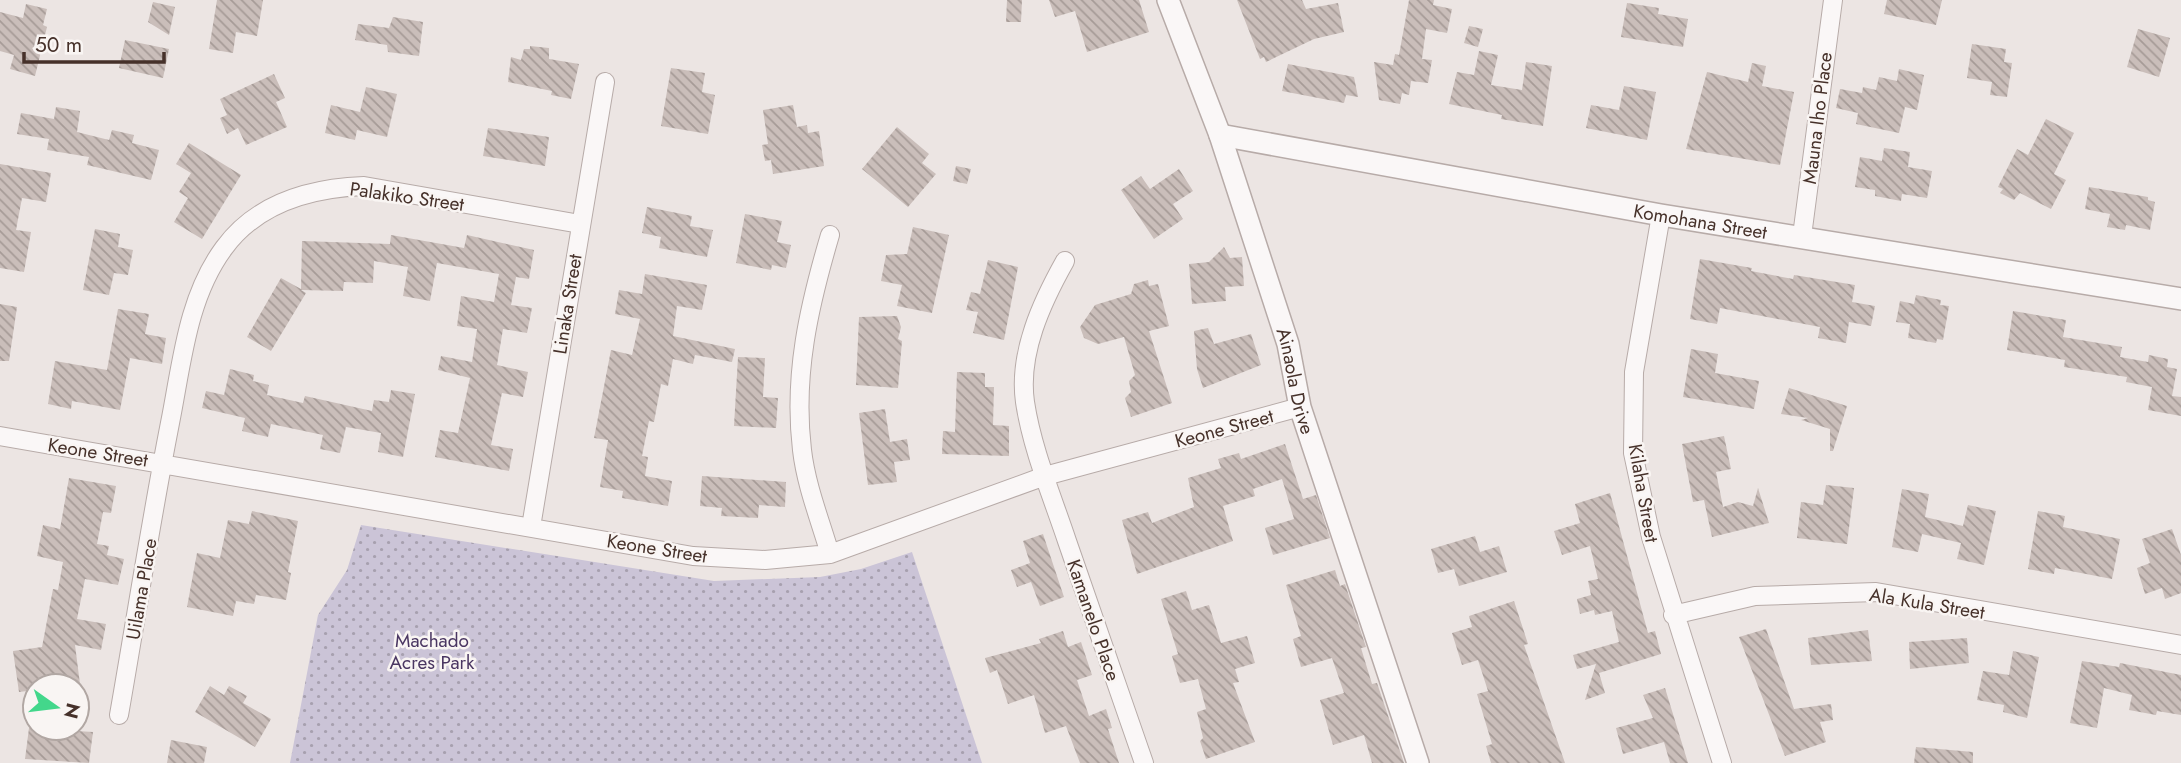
<svg xmlns="http://www.w3.org/2000/svg" width="2181" height="763" viewBox="0 0 2181 763" font-family="Jost,sans-serif">
<style>
.park{fill:url(#park-dots)}
.building{fill:url(#building-back-hatch)}
.lines{fill:none;stroke-linecap:round;stroke-linejoin:round}
.minor-casing{stroke:#b7aba8;stroke-width:20}
.tertiary-casing{stroke:#b7aba8;stroke-width:24}
.minor{stroke:#faf7f7;stroke-width:18}
.tertiary{stroke:#faf7f7;stroke-width:21}
.labels{text-anchor:middle;stroke-width:5;stroke-linejoin:round;paint-order:stroke}
.street-label{font-size:19px;fill:#46312a;stroke:#f9f5f3}
.park-label{font-size:19px;fill:#4a3662;stroke:#f9f5f3}
</style>
<defs>
<pattern id="park-dots" width="8" height="8" patternUnits="userSpaceOnUse" patternTransform="scale(1.75)"><rect width="8" height="8" fill="#cbc4d7"/><path d="M2 2h.1M6 6h.1" fill="none" stroke="#a7a0af" stroke-width="1.8" stroke-linecap="round"/></pattern>
<pattern id="building-back-hatch" width="6" height="6" patternUnits="userSpaceOnUse" patternTransform="scale(1.75)"><rect width="6" height="6" fill="#cabeba"/><path d="M-1 5l2 2M0 0l6 6M5-1l2 2" fill="none" stroke="#a69b97"/></pattern>
</defs>
<rect width="100%" height="100%" fill="#ece5e3"/>
<path class="park" d="M361,525L714,581L820,577L861,569L912,552L982,763H290L318,615L347,570Z"/>
<path class="building" d="M217,0H263L257,36L236,32L233,53L209,49Z
M1007,0H1022L1021,22H1006Z
M1049,0H1139L1149,32L1087,52L1075,11L1055,17Z
M1237,0H1302L1306,9L1338,3L1344,32L1314,39L1266,62L1264,57L1260,59Z
M1409,0H1434L1433,5L1452,9L1447,33L1426,29L1422,59L1432,60L1428,83L1411,81L1409,95L1402,93L1400,104L1379,100L1374,62L1393,65L1395,54L1399,55Z
M1887,0H1942L1936,25L1884,14Z
M153,2L175,7L169,35L148,22Z
M1627,3L1659,8L1658,14L1688,19L1683,47L1621,37Z
M26,4L47,9L43,25L47,27L35,76L10,69L14,55L0,51V12L23,18Z
M393,17L423,22L419,56L388,52L387,45L355,40L358,24L389,28Z
M1469,26L1483,29L1478,47L1464,43Z
M2138,29L2170,38L2159,77L2127,67Z
M125,40L169,49L163,78L119,68Z
M1972,44L2006,49L2004,62L2012,63L2007,97L1990,95L1992,82L1967,78Z
M530,46L549,48V59L579,64L571,99L551,95L552,91L508,82L511,57L521,60L524,49H530Z
M1479,51L1498,55L1491,85L1522,90L1526,62L1552,66L1543,126L1501,119L1502,115L1449,104L1457,72L1474,75Z
M1752,63L1766,66L1762,86L1794,92L1780,165L1686,149L1707,72L1748,82Z
M1288,64L1354,77L1358,97L1346,95L1344,103L1282,91Z
M671,68L705,73L702,92L715,95L708,134L661,126Z
M1899,69L1924,75L1917,110L1905,107L1899,133L1856,124L1858,113L1836,108L1840,89L1862,93L1863,87L1876,90L1879,77L1897,81Z
M274,74L285,98L276,102L287,127L246,145L238,128L227,134L220,118L227,115L220,99Z
M1624,86L1656,92L1647,140L1586,128L1591,105L1619,110Z
M366,87L397,94L387,137L357,130L355,140L325,133L331,105L360,112Z
M793,105L797,127L807,125L808,133L819,131L824,166L773,174L771,160L765,161L762,145L768,144L763,110Z
M56,107L80,111L77,132L109,140L112,130L134,135L132,143L159,150L151,180L87,165L89,157L47,150L49,139L17,134L21,113L54,119Z
M2046,119L2074,133L2054,174L2066,180L2051,209L2020,193L2014,200L2000,193L2003,189L1998,187L2017,149L2028,155Z
M897,127L929,154L922,163L936,174L908,207L862,169Z
M488,128L549,137L545,166L483,156Z
M189,143L241,175L202,239L174,222L188,198L179,192L191,173L176,164Z
M1884,148L1910,152L1908,167L1932,171L1927,198L1902,194L1901,201L1875,196V190L1855,187L1860,157L1882,161Z
M0,164L51,173L46,202L22,198L16,230L31,232L24,272L0,268Z
M956,166L971,169L967,184L953,181Z
M1179,169L1193,191L1173,204L1183,219L1154,239L1121,190L1141,176L1150,189Z
M2089,187L2148,197V200L2155,202L2150,230L2126,225L2125,230L2107,227L2110,214L2085,209Z
M647,207L692,216L690,226L713,230L707,257L659,248L661,237L642,233Z
M745,214L782,221L777,242L791,245L786,268L772,265L771,270L736,263Z
M913,227L949,235L932,313L897,306L902,285L881,281L886,255L907,254Z
M95,229L120,234L118,247L133,250L128,275L114,273L109,295L83,290Z
M391,235L464,248L467,235L534,250L529,279L516,277L511,305L532,308L527,333L503,329L497,365L528,372L523,397L502,393L491,445L513,449L509,471L435,457L440,430L458,433L470,378L438,370L441,356L472,362L477,329L457,326L461,296L494,302L499,274L437,263L430,301L403,296L408,267L374,261L373,283L344,282L343,291L301,290L306,293L271,351L247,337L281,278L301,289L302,241L390,244Z
M1224,247L1230,258L1242,257L1244,286L1225,287L1226,301L1192,304L1189,264L1209,262Z
M1700,259L1752,268L1751,271L1793,279L1794,275L1855,285L1852,302L1875,306L1871,326L1849,322L1846,343L1818,338L1820,327L1720,308L1717,324L1690,319Z
M988,260L1018,267L1004,340L973,333L978,312L966,310L971,292L980,294Z
M645,274L707,285L702,310L677,306L673,336L735,349L732,362L695,355L693,364L673,359L668,386L661,384L654,422L649,421L642,456L648,457L645,476L672,481L668,506L622,498L623,491L600,487L608,440L594,438L611,350L632,355L640,319L615,314L619,290L642,294Z
M1148,280L1149,286L1158,284L1169,326L1149,331L1172,403L1131,417L1125,398L1131,392L1129,381L1135,375L1124,337L1098,344L1084,338L1080,327L1095,305L1131,294L1134,284Z
M1916,295L1941,300L1940,305L1949,306L1943,340L1937,339L1936,343L1908,338L1910,324L1896,322L1900,301L1914,304Z
M0,304L17,307L9,361H0Z
M118,309L149,314L145,334L166,338L162,364L130,358L120,410L72,401L71,409L48,404L55,361L107,370Z
M2013,311L2066,320L2063,337L2122,347L2120,357L2148,362L2149,355L2168,359L2167,367L2177,369L2172,396L2181,397V416L2148,410L2152,387L2126,382L2127,377L2064,367L2065,360L2007,350Z
M897,316L901,327L898,339L902,341L898,388L856,385L859,317Z
M1208,328L1214,344L1251,334L1261,365L1203,388L1197,369L1194,331Z
M1691,349L1718,354L1715,373L1759,381L1754,409L1683,397Z
M738,357L765,358L763,397L778,398L776,428L734,426Z
M230,369L254,375L253,381L269,385L267,395L303,403L305,396L372,411L374,400L389,402L391,390L415,394L403,457L378,452L381,433L346,427L340,453L320,449L323,435L271,424L268,437L242,431L245,418L202,408L206,391L224,395Z
M957,372L985,373V387H994L993,425L1009,426V456L942,454L943,431L955,432Z
M1789,388L1847,406L1833,451H1830V429L1801,420L1808,418L1781,414Z
M885,409L890,442L907,439L910,460L894,462L897,482L868,485L859,413Z
M1724,436L1731,469L1716,472L1723,507L1738,502L1753,506L1758,488L1769,523L1712,537L1704,500L1693,502L1682,444Z
M1285,444L1303,499L1316,495L1330,538L1273,555L1265,528L1294,519L1282,479L1253,489L1255,496L1223,506L1233,541L1137,574L1122,520L1148,512L1152,523L1194,507L1188,478L1221,468L1218,459L1239,453L1241,459Z
M702,476L786,482L785,507L759,505L758,518L721,516L722,508L700,506Z
M69,478L116,486L111,513L103,512L97,544L109,546L107,555L124,559L118,585L85,579L77,619L106,624L101,650L75,645L80,684L35,686V690L19,692L13,651L42,647L53,589L58,590L63,562L37,556L43,525L60,529Z
M1826,485L1854,488L1847,544L1797,538L1801,502L1823,505Z
M1902,489L1929,494L1925,517L1963,526L1968,505L1996,511L1984,565L1957,559L1961,543L1922,534L1918,552L1892,547Z
M1610,493L1648,633L1655,631L1661,654L1599,673L1605,693L1585,700L1596,664L1577,669L1573,655L1619,642L1612,611L1595,615L1594,610L1580,614L1577,599L1591,595L1588,581L1598,579L1590,546L1562,555L1554,531L1580,523L1575,504Z
M252,511L298,521L288,572L291,573L286,600L256,595L254,604L236,601L233,616L187,607L197,553L220,558L228,520L249,524Z
M2038,511L2065,516L2063,527L2120,539L2112,579L2055,568L2054,574L2028,569Z
M2172,529L2181,555V593L2165,599L2162,588L2145,594L2137,568L2150,563L2142,539Z
M1043,534L1064,597L1040,606L1031,582L1017,587L1011,570L1030,563L1023,541Z
M1475,536L1480,552L1499,546L1507,572L1459,586L1454,569L1438,573L1431,549Z
M1335,570L1340,586L1345,584L1366,647L1361,648L1372,684L1377,683L1404,763H1372L1364,735L1333,745L1320,700L1344,693L1332,658L1301,667L1293,639L1301,636L1286,585Z
M1186,591L1192,610L1209,605L1221,643L1247,636L1255,663L1235,669L1239,682L1233,683L1255,742L1206,759L1200,741L1203,738L1197,712L1206,709L1198,679L1180,683L1172,656L1178,654L1161,599Z
M1514,601L1528,644L1524,645L1565,763H1491L1486,746L1492,744L1477,694L1488,691L1478,660L1462,665L1452,633L1472,627L1469,616Z
M1766,629L1794,709L1831,704L1833,720L1820,722L1826,742L1785,756L1739,637Z
M1868,630L1872,661L1811,665L1808,638Z
M1063,631L1068,647L1081,642L1092,675L1077,680L1089,716L1106,709L1112,728L1108,729L1119,763H1080L1066,726L1045,733L1034,695L1008,704L997,670L990,673L985,658L1041,643L1039,639Z
M1967,638L1969,663L1910,669L1909,642Z
M2013,651L2039,657L2027,718L2003,712L2004,705L1977,700L1983,671L2009,675Z
M2082,661L2119,667L2120,663L2181,675V715L2157,711L2156,715L2129,710L2132,695L2104,688L2097,728L2070,723Z
M210,686L224,695L229,686L247,696L243,703L271,719L255,747L195,712Z
M1665,688L1688,763H1670L1664,742L1623,754L1616,728L1653,718L1643,695Z
M29,728L93,732L89,763L25,759Z
M171,740L207,747L204,763H167Z
M1916,747L1973,752V763H1914Z"/>
<g class="lines">
<defs>
<path id="minor" d="M1661,215L1634,372L1633,453L1651,537L1722,763
M1802,236L1833,0
M1065,261C1042,302 1018,353 1025,402C1032,449 1052,496 1067,541C1093,615 1118,689 1144,763
M0,436L693,556L765,560L830,554L1045,476L1300,407
M531,527L605,82
M830,554C820,520 806,485 802,450C793,375 809,306 830,235
M1673,615L1755,596L1876,592L2181,645
M119,715C136,618 151,520 170,423C182,363 187,298 224,248C257,203 311,188 364,186L580,224"/>
<g id="tertiary">
<path id="s1" d="M1168,0L1220,135L1288,344L1300,407L1418,763"/>
<path id="s2" d="M1220,135L1661,215L2181,299"/>
</g>
</defs>
<use href="#minor" class="minor-casing"/>
<use href="#tertiary" class="tertiary-casing"/>
<use href="#minor" class="minor"/>
<use href="#tertiary" class="tertiary"/>
</g>
<g class="labels">
<g class="street-label">
<text transform="translate(1817 118) rotate(-83)" y="7">Mauna Iho Place</text>
<text transform="translate(407 196) rotate(8)" y="7">Palakiko Street</text>
<text dy="7" stroke="none"><textPath href="#s2" startOffset="488">Komohana Street</textPath></text>
<text transform="translate(567 304) rotate(-81)" y="7">Linaka Street</text>
<text dy="7" stroke="none"><textPath href="#s1" startOffset="402">Ainaola Drive</textPath></text>
<text transform="translate(1224 428) rotate(-15)" y="7">Keone Street</text>
<text transform="translate(98 452) rotate(9)" y="7">Keone Street</text>
<text transform="translate(1644 493) rotate(80)" y="7">Kilaha Street</text>
<text transform="translate(657 548) rotate(9)" y="7">Keone Street</text>
<text transform="translate(141 589) rotate(-80)" y="7">Uilama Place</text>
<text transform="translate(1927 603) rotate(9)" y="7">Ala Kula Street</text>
<text transform="translate(1094 620) rotate(71)" y="7">Kamanelo Place</text>
</g>
<g class="park-label">
<text x="432" y="647">Machado<tspan x="432" dy="22">Acres Park</tspan></text>
</g>
</g>
<g transform="translate(56 707) rotate(104)"><circle r="33" fill="#f9f5f3" stroke="#b1a7a3" stroke-width="2"/>
<path d="M0-5L12 26L0 18L-12 26Z" fill="#43d78b"/>
<text y="-10" font-size="19" font-weight="bold" text-anchor="middle" fill="#46312a">N</text>
</g>
<path d="M24 52v10h140v-10" fill="none" stroke="#46312a" stroke-width="3.5"/>
<text x="35" y="52" font-size="21" fill="#46312a" stroke="#f9f5f3" stroke-width="5" paint-order="stroke">50 m</text>
</svg>
